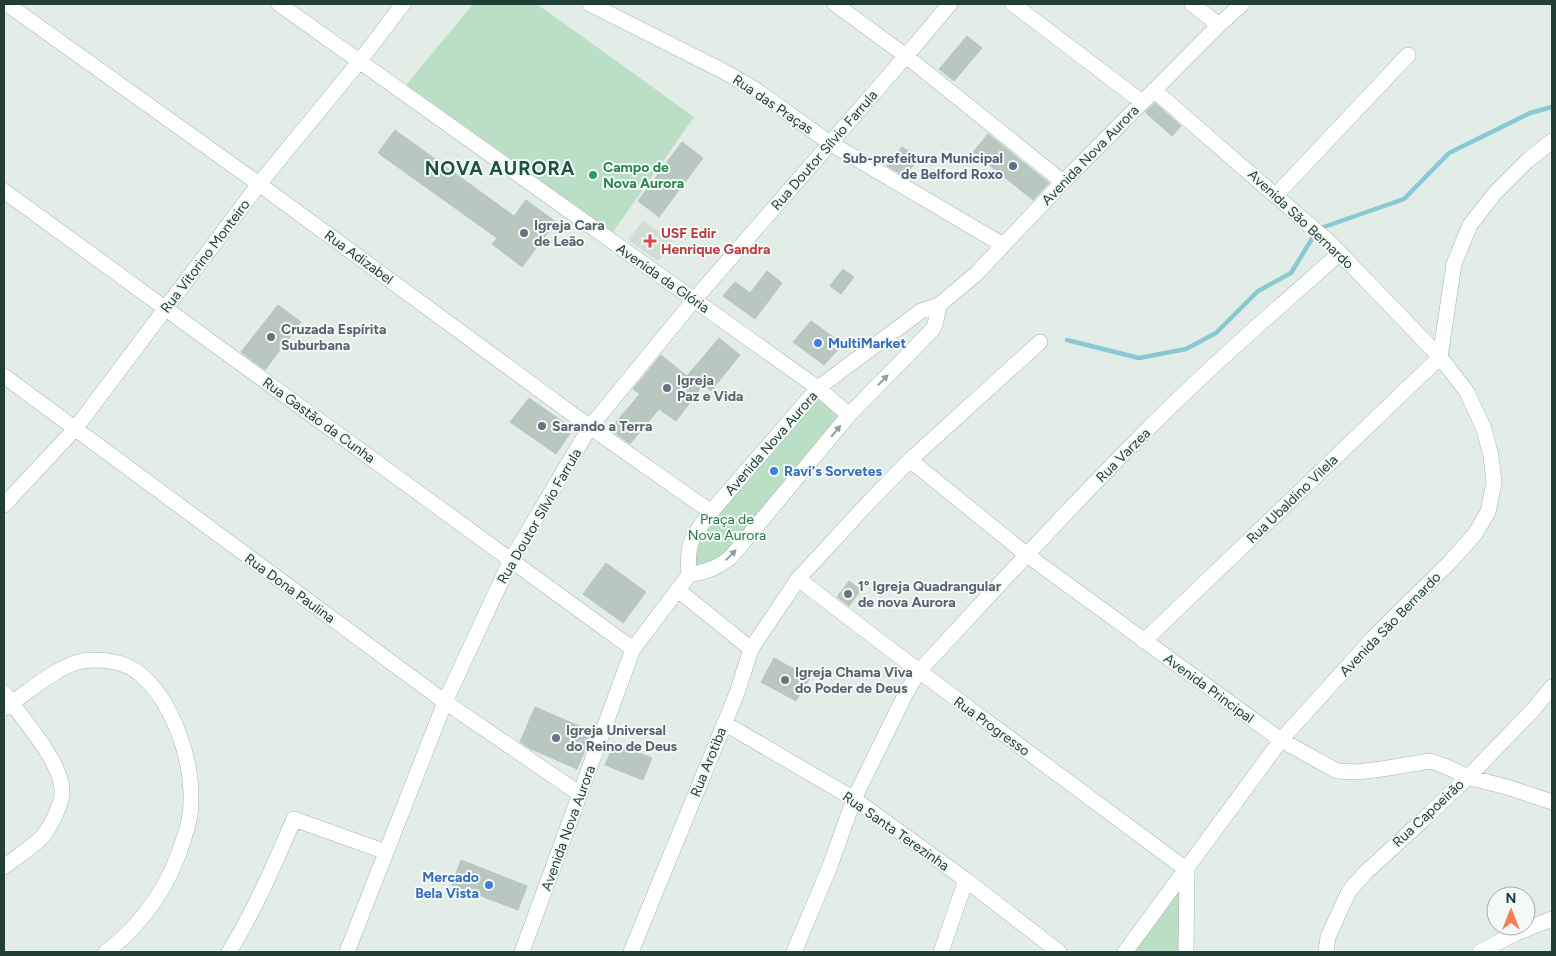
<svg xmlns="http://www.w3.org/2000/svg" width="1556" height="956" viewBox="0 0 1556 956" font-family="Figtree,sans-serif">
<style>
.built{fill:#d1ddd7}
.green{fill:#bbdfc4}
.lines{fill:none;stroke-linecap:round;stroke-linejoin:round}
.stream{stroke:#89c9d4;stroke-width:4.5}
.building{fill:#b8c8c1;stroke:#b5c7bf}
.minor-casing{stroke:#a5b5af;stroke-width:16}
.minor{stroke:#fff;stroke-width:15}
.oneway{fill:#909f9b}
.service-dot{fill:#5c6f8a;stroke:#f3f9f6;stroke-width:2}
.leisure-dot{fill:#2e9e5b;stroke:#f3f9f6;stroke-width:2}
.worship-dot{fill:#6b7280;stroke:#f3f9f6;stroke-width:2}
.health-dot{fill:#e0444e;stroke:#f3f9f6;stroke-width:2}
.shop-dot{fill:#3f7fe0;stroke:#f3f9f6;stroke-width:2}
.labels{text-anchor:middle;stroke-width:4;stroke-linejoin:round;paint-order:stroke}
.street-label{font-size:14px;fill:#223f37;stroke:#f3f9f6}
.service-label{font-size:14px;font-weight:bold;fill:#4e5e75;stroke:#f3f9f6;text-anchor:end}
.leisure-label{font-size:14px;font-weight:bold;fill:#27864d;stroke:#f3f9f6;text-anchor:start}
.worship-label{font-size:14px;font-weight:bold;fill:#5b616d;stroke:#f3f9f6;text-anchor:start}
.health-label{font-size:14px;font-weight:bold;fill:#be3a42;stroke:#f3f9f6;text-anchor:start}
.shop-label{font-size:14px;font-weight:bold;fill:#366cbe;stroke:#f3f9f6;text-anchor:start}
.park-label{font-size:14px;fill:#2a7848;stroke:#f3f9f6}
.district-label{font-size:19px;font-weight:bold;letter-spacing:1px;fill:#1d5245;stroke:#f3f9f6}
</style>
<rect width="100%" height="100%" fill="#e3ede8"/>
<path class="built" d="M643,221L673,241L658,261L628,240Z"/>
<path class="green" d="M473,4H537L694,117L613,232L406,85Z
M818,388L849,415L740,546L689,575L690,544Z
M1187,870L1186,952H1125Z"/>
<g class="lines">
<path class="stream" d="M1067,340L1139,358L1186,349L1216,333L1258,291L1291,273L1318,229L1404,199L1449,153L1530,113L1552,107"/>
</g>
<path class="building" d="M967,36L982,48L954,81L939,69Z
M1155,103L1181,126L1172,136L1145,112Z
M395,130L514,216L526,200L556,222L522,267L492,244L497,238L378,153Z
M988,134L1049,183L1033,200L973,152Z
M682,142L703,158L659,217L638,201Z
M902,147L919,158L905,176L887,166Z
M843,269L854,277L841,294L830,286Z
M767,271L782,283L755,319L723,296L735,282L750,293Z
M278,305L301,322L265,370L241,352Z
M811,321L843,344L824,365L793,342Z
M719,338L740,355L711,391L703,385L676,421L659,409L630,444L610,429L640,394L633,389L661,355L687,376Z
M529,398L573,429L556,454L510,422Z
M606,563L646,592L623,623L583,594Z
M849,581L861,590L849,606L837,597Z
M774,658L810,678L796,701L761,682Z
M535,707L593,732L577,769L529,748L520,742Z
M614,743L652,758L643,780L605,765Z
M461,860L527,886L518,910L452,885Z"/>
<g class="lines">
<defs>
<path id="minor" d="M7,4L259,184L590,427L711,512
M279,4L818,388L849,415
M590,4L725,72L756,90L830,143L1003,245
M835,4L906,56L1063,182
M1013,4L1142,102
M1192,4L1219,25
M4,191L633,649
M1276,195L1408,55
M4,376L445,702L580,794
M910,460L1027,555L1281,740L1337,771L1357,772L1382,769L1430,761L1445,766L1468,777L1510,788L1552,802
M4,505L75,429L259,184L359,62L403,4
M689,575C706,571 716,569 731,557L849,415L932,330L935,325L939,305
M798,579L919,671L1187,870
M678,590L751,649
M1144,641L1440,357L1454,264L1470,225L1495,193L1528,160L1552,141
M4,692C20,717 61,760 62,790C63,802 51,826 43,836C35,845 14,859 4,867
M4,708C26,694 57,666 82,661C100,658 125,661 140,674C173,702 192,758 191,801C191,812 188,827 184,838C170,885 145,922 106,952
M724,723L854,799L966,880L1059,952
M229,952C255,910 274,865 294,819L386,852
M347,952L445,702L511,560L590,427L694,300L906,56L950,4
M522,952L633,649L689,575C686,544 692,536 711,512L818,388L921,311L939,305L976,274L1063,182L1219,25L1242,4
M631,952L737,693L751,649L798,579L869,502L910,460L1040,342
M794,952L830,866L854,799L906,693L919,671C990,595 1060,517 1134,443C1199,376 1270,315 1340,253
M941,952L966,880
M1125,952L1281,740L1374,637L1450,562L1475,534L1488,512L1494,483L1491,456L1484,429L1467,392L1440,357L1330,243L1154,90
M1186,952L1187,870
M1326,952L1328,937L1349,891L1366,872L1423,820L1468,777L1532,711L1552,687
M1480,952L1516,933L1552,919"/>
</defs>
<use href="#minor" class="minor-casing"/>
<use href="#minor" class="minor"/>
</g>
<defs><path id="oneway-solid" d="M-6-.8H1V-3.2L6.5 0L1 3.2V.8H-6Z" transform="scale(1.25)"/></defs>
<g class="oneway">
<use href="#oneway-solid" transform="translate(883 380) rotate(-46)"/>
<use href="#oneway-solid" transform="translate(836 431) rotate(-50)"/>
<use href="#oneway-solid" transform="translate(731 555) rotate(-46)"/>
</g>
<circle class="service-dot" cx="1013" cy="166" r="5"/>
<circle class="leisure-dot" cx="593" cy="175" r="5"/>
<g class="worship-dot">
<circle cx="524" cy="233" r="5"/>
<circle cx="271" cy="337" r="5"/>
<circle cx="667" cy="388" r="5"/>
<circle cx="542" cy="426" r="5"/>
<circle cx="848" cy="594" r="5"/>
<circle cx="785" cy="680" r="5"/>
<circle cx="556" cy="738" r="5"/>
</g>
<path class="health-dot" d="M647.5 233.5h5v5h5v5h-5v5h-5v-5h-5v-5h5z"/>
<g class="shop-dot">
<circle cx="818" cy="343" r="5"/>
<circle cx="774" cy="471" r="5"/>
<circle cx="489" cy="885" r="5"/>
</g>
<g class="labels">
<g class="street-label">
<text transform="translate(773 104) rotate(34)" y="5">Rua das Praças</text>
<text transform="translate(824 150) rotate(-49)" y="5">Rua Doutor Sílvio Farrula</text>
<text transform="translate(1090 155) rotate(-46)" y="5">Avenida Nova Aurora</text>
<text transform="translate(1301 219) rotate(43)" y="5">Avenida São Bernardo</text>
<text transform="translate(205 256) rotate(-53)" y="5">Rua Vitorino Monteiro</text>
<text transform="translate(359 257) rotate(36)" y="5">Rua Adizabel</text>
<text transform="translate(663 278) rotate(35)" y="5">Avenida da Glória</text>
<text transform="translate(319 420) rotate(36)" y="5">Rua Gastão da Cunha</text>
<text transform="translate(771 443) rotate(-49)" y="5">Avenida Nova Aurora</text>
<text transform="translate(1123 455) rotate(-45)" y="5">Rua Varzea</text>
<text transform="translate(1292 499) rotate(-44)" y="5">Rua Ubaldino Vilela</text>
<text transform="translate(539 516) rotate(-60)" y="5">Rua Doutor Sílvio Farrula</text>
<text transform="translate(290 588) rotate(36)" y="5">Rua Dona Paulina</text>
<text transform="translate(1390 624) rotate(-46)" y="5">Avenida São Bernardo</text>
<text transform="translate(1209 688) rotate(36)" y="5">Avenida Principal</text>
<text transform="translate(992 726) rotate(36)" y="5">Rua Progresso</text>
<text transform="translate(708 762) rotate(-68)" y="5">Rua Arotiba</text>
<text transform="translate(1428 813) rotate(-43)" y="5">Rua Capoeirão</text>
<text transform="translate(568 828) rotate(-70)" y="5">Avenida Nova Aurora</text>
<text transform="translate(896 831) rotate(35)" y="5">Rua Santa Terezinha</text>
</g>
<g class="service-label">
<text x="1003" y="163">Sub-prefeitura Municipal<tspan x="1003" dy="16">de Belford Roxo</tspan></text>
</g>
<g class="leisure-label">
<text x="603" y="172">Campo de<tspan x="603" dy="16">Nova Aurora</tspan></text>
</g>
<g class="worship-label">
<text x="534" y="230">Igreja Cara<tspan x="534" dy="16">de Leão</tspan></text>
<text x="281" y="334">Cruzada Espírita<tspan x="281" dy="16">Suburbana</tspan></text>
<text x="677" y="385">Igreja<tspan x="677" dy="16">Paz e Vida</tspan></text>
<text x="552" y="431">Sarando a Terra</text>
<text x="858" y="591">1° Igreja Quadrangular<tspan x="858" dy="16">de nova Aurora</tspan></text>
<text x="795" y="677">Igreja Chama Viva<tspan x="795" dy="16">do Poder de Deus</tspan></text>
<text x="566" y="735">Igreja Universal<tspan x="566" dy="16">do Reino de Deus</tspan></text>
</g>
<g class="health-label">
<text x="661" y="238">USF Edir<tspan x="661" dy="16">Henrique Gandra</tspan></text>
</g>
<g class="shop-label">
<text x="828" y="348">MultiMarket</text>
<text x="784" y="476">Ravi's Sorvetes</text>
<text x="479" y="882" text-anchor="end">Mercado<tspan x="479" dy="16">Bela Vista</tspan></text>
</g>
<g class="park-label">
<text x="727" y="524">Praça de<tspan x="727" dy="16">Nova Aurora</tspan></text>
</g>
<g class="district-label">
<text x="500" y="175">NOVA AURORA</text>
</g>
</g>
<rect width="1556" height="956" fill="none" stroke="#223f37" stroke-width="10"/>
<g transform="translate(1511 911)"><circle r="24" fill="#f3f9f6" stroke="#9fafaa"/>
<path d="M0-4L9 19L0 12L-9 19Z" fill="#f77d57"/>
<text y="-8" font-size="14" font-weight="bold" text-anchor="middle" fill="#223f37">N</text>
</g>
</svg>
